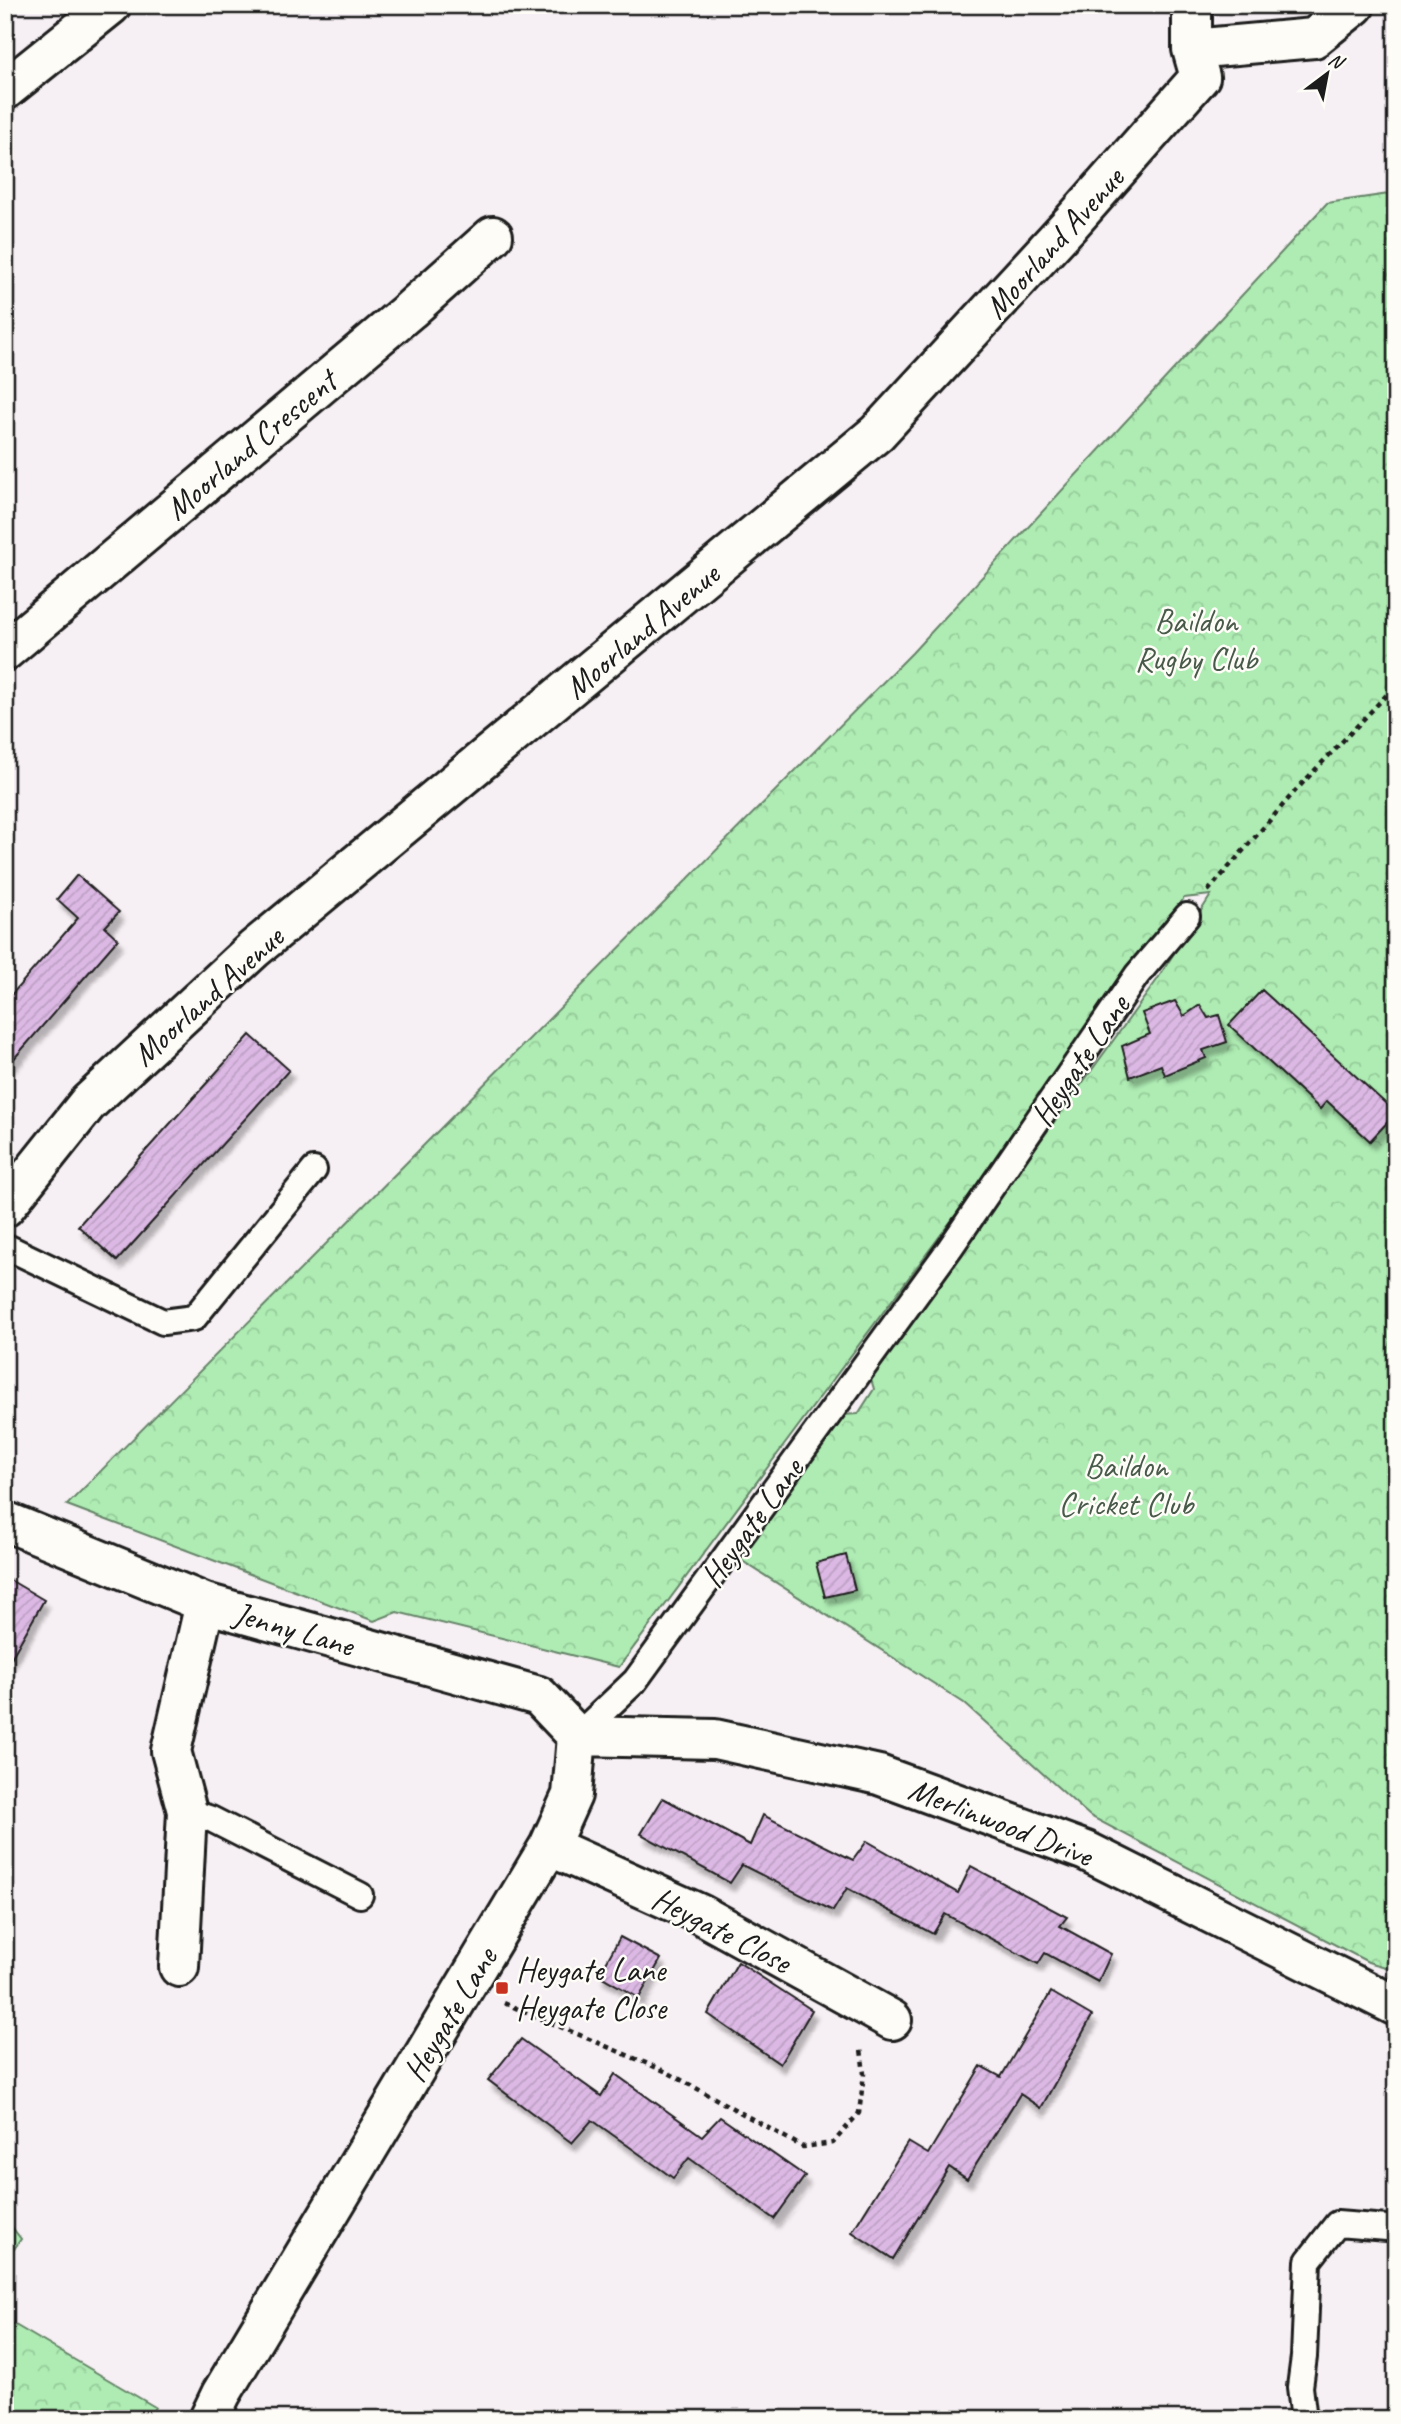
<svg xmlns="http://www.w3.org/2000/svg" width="1401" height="2424" viewBox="0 0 1401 2424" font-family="Caveat,sans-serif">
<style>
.forest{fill:url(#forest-crowns);stroke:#658468;stroke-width:2}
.building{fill:url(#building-hatch);stroke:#1c1c1c;stroke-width:2;filter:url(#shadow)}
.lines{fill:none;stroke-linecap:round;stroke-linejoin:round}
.lane-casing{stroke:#1c1c1c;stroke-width:30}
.street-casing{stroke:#1c1c1c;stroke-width:44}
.path{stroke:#1c1c1c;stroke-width:4.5;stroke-dasharray:5 5;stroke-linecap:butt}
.lane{stroke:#fdfcf7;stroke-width:24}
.street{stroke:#fdfcf7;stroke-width:38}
.poi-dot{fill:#c8321e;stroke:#fdfcf7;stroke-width:2.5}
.labels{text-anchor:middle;stroke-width:5;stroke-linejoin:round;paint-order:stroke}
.street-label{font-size:33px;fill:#1c1c1c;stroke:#fdfcf7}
.park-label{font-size:33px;fill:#485a49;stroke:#fdfcf7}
.poi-label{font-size:33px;fill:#1c1c1c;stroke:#fdfcf7;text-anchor:start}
</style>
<defs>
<pattern id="forest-crowns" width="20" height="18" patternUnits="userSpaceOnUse" patternTransform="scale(1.75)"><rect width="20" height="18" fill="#aeecb3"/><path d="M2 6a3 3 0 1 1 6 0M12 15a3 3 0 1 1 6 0" fill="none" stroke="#95ca99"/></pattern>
<pattern id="building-hatch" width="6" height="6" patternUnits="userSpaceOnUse" patternTransform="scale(1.75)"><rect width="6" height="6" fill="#dcb9e4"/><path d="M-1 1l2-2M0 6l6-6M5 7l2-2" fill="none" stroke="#bc9ec3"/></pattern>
<filter id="shadow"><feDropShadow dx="4.5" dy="8" stdDeviation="2" flood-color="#0004"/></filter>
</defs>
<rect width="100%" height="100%" fill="#f6eff3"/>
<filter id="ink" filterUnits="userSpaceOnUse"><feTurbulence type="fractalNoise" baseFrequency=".0143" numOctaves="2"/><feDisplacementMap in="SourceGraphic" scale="14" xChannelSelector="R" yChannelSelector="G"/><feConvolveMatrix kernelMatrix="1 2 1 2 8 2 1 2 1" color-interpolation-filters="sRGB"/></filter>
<g filter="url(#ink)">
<path class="forest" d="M1396,193V1970L1368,1962L1090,1816L964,1703L733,1555L841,1415L858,1414L874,1389L870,1376L1157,980L1211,895L1184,898L1027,1119L619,1667L397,1612L374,1621L67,1505L912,653L1327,203Z
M5,2218L21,2239L5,2262Z
M5,2319L155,2407L148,2419H5Z"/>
<path class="building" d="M77,875L119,912L105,927L118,939L5,1069V1002L78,918L57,899Z
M1262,990L1396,1113L1370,1141L1327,1101L1320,1109L1229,1025Z
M1175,1001L1184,1016L1200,1005L1208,1018L1219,1015L1227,1042L1203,1050L1206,1058L1165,1075L1161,1065L1130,1077L1122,1046L1150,1034L1142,1013Z
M250,1035L289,1070L117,1261L78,1226Z
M846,1555L855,1590L825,1597L816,1563Z
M5,1577L44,1600L5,1669Z
M663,1798L750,1845L763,1815L853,1860L867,1841L958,1893L971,1866L1067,1917L1060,1926L1111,1954L1098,1982L1045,1953L1038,1964L945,1914L933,1934L847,1888L833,1911L742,1865L730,1883L641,1834Z
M620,1937L661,1959L639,1998L599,1975Z
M738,1962L812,2010L780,2064L708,2014Z
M1051,1992L1092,2016L1041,2108L1020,2094L967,2179L949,2167L893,2259L852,2232L908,2142L928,2154L981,2066L1001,2077Z
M521,2039L601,2096L615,2074L702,2136L720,2117L805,2176L774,2219L689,2158L673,2178L592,2120L572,2143L488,2080Z"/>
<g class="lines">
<defs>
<path id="lane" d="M5,1246L163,1322L194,1318L314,1170
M577,1736L635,1681L950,1248L1137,975L1187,916
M187,1811L211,1819L360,1895
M1304,2419L1300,2387L1304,2357L1308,2261L1337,2224L1387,2228"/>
<path id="street" d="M1192,49L1314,38L1355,5
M5,90L111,5
M5,651L410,310L493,236
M5,1207L88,1103L254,949L877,433L1071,223L1200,77L1192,49V5
M5,1521L205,1603L539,1696L577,1736
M577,1736L715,1739L879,1775L1086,1851L1396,2006
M549,1846L700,1914L892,2020
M179,1967L187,1811L171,1751L205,1603
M209,2419L221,2394L549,1846L572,1795L577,1736"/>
</defs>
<use href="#lane" class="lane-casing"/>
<use href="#street" class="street-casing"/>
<path class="path" d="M1208,891L1297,789L1396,685
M504,2003L667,2072L803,2147L833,2143L859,2113L864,2074L861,2049"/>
<use href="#lane" class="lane"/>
<use href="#street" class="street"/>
</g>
</g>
<rect class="poi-dot" x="495" y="1981" width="14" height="14" rx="3.5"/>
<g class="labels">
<g class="street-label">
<text transform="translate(1053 242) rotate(-48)" y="12">Moorland Avenue</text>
<text transform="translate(250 444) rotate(-40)" y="12">Moorland Crescent</text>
<text transform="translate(641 630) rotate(-40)" y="12">Moorland Avenue</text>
<text transform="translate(207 995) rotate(-42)" y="12">Moorland Avenue</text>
<text transform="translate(1079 1060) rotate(-56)" y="12">Heygate Lane</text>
<text transform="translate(751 1522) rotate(-54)" y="12">Heygate Lane</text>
<text transform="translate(294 1628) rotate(16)" y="12">Jenny Lane</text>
<text transform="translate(1001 1821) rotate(21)" y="12">Merlinwood Drive</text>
<text transform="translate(722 1929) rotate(27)" y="12">Heygate Close</text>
<text transform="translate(449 2014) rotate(-59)" y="12">Heygate Lane</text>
</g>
<g class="park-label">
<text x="1196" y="632">Baildon<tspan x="1196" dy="38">Rugby Club</tspan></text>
<text x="1126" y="1477">Baildon<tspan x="1126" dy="38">Cricket Club</tspan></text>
</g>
<g class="poi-label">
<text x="516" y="1981">Heygate Lane<tspan x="516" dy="38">Heygate Close</tspan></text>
</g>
</g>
<rect width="1401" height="2424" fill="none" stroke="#fdfcf7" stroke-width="28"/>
<rect x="14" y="14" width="1373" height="2396" fill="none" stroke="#1c1c1c" stroke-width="2.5" filter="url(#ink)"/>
<g transform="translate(1327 74) rotate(32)" stroke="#fdfcf7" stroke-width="5" paint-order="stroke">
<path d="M0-5L12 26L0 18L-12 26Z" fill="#1c1c1c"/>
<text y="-10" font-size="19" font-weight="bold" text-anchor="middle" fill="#1c1c1c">N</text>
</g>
</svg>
